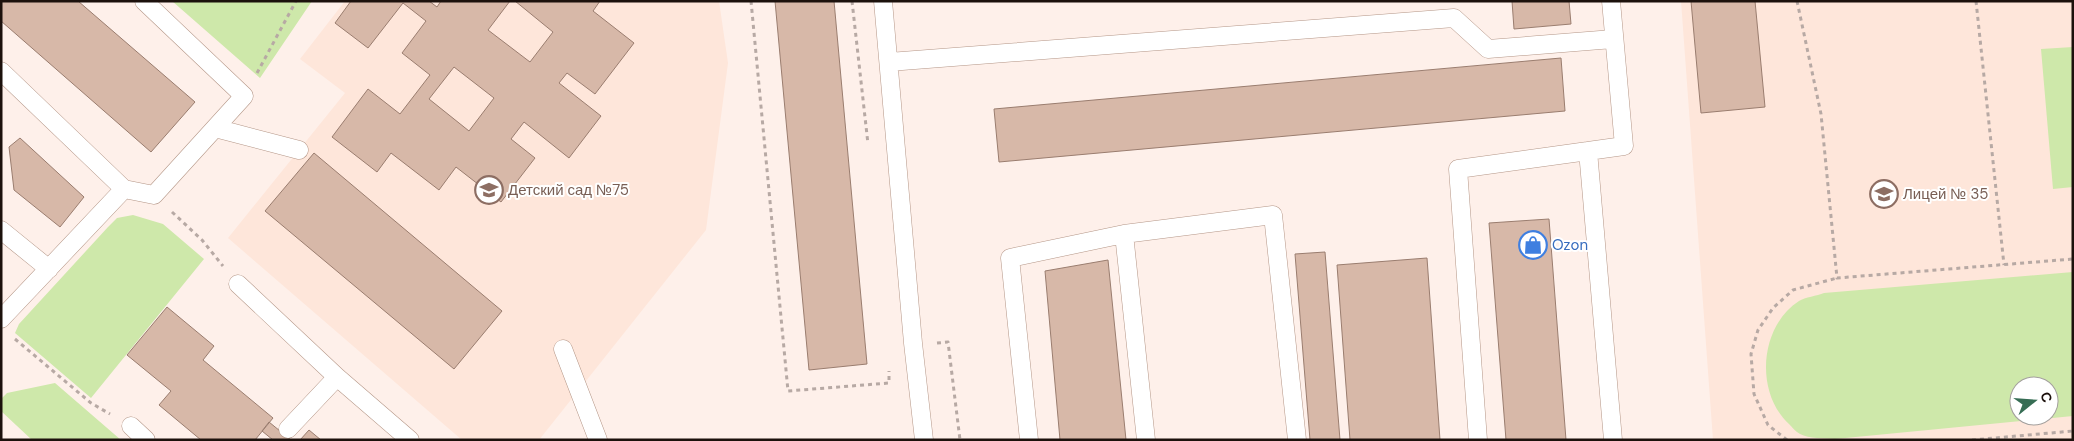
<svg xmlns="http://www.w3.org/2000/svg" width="2074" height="441" viewBox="0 0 2074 441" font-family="'DM Sans',sans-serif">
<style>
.built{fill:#fee6da;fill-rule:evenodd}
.green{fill:#cee8aa;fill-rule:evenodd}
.building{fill:#d7b8a8;stroke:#9a7d6f;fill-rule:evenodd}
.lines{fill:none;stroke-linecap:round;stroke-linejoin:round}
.lane-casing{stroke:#b49687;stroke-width:19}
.path{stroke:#b7a9a4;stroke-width:3;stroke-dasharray:4 4;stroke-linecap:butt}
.lane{stroke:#fff;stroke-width:18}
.labels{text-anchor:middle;stroke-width:4;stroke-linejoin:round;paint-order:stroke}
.education-label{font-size:15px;fill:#785e54;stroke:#fff;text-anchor:start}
.shop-label{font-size:15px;fill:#366cbe;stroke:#fff;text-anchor:start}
</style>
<rect width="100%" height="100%" fill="#fef0ea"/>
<path class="built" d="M345,1H719L728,63L706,230L539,440H462L228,238L345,93L300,59Z
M1681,1H2073V440H1713ZM2019,386H2049V416H2019Z"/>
<path class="green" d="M172,1H312L260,78Z
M2073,47V187L2053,189L2041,49Z
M133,215L163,224L204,259L91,398L15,333L19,324L108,227L117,218Z
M2073,272V416L1835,439C1825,438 1809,439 1800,434C1796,432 1792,427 1789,424C1755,393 1759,327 1799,301C1805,297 1817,296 1824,293ZM2019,386H2049V416H2019Z
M55,383L121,440H32L1,411V399L7,393Z"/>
<path class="building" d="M1,1H78L195,102L151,152L1,21Z
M351,1H429L437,7L441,1H510L488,30L530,62L553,32L515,1H600L593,11L634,43L595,94L567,73L559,83L601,116L569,158L524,122L511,139L535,158L501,202L456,167L439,190L391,153L377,172L332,137L368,89L400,114L430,75L402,53L426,21L403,3L368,48L335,23ZM454,67L494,98L469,131L429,99Z
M775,1H834L867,364L809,370Z
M1512,1H1569L1571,24L1514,29Z
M1691,1H1755L1765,107L1701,113Z
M1561,58L1565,111L999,162L994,109Z
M20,138L84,197L60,227L14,190L9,147Z
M314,153L502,311L454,369L265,211Z
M1549,219L1566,440H1506L1489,223Z
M1325,252L1340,440H1310L1295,254Z
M1427,258L1440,440H1350L1337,265Z
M1108,260L1126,440H1060L1045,271Z
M167,307L214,346L203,360L273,418L255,440H201L159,405L171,391L127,355Z
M269,422L291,440H273L262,431Z
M309,430L321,440H300Z"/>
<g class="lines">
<defs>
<path id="lane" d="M883,1L913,343L924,440
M1611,1L1624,146L1588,151L1613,440
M889,62L1454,18L1488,49L1613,39
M1,71L124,189L154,195L244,96L144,1
M215,128L299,150
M1,230L49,269
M1124,234L1146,440
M238,284L337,377
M1,319L124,189
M563,349L598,440
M131,426L146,440
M288,429L337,377L410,440
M1029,440L1010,258L1124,234L1273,215L1297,440
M1478,440L1458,169L1588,151"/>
</defs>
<use href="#lane" class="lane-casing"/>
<path class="path" d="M751,1L788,391L889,383V371
M852,1L868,144
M1797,1L1821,114L1837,278L2073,259
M1976,1L2004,265
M257,73L296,1
M172,212L202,240L223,266
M15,339L91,403L110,414
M937,343L948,342L960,440
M1787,440L1768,425L1754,394L1751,354L1758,330L1773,308L1793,290L1837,278
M1972,440L2073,431"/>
<use href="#lane" class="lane"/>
</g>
<defs>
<symbol id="school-ring" viewBox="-11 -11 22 22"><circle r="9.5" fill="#fff" stroke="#8d6e63" stroke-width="1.5"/><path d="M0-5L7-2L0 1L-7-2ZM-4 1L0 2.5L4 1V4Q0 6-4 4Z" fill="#8d6e63"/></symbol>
<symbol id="shop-ring" viewBox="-11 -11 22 22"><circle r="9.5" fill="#fff" stroke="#3f7fe0" stroke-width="1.5"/><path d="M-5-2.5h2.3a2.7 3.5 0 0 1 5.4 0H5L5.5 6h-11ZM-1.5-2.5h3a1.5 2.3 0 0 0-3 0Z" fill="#3f7fe0"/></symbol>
</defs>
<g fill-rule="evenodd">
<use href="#school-ring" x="473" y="174" width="32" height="32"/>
<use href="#school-ring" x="1868" y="178" width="32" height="32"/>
<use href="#shop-ring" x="1517" y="229" width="32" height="32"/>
</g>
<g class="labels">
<g class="education-label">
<text x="508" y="195">Детский сад №75</text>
<text x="1903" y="199">Лицей № 35</text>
</g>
<g class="shop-label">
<text x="1552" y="250">Ozon</text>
</g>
</g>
<rect width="2074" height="441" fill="none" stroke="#1c110c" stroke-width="5"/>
<g transform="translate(2034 401) rotate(73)"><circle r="24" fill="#ffffff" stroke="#a4a09e"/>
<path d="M0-4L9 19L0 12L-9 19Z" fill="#366d54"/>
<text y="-8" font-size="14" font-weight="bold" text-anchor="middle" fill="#1c110c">С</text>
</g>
</svg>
